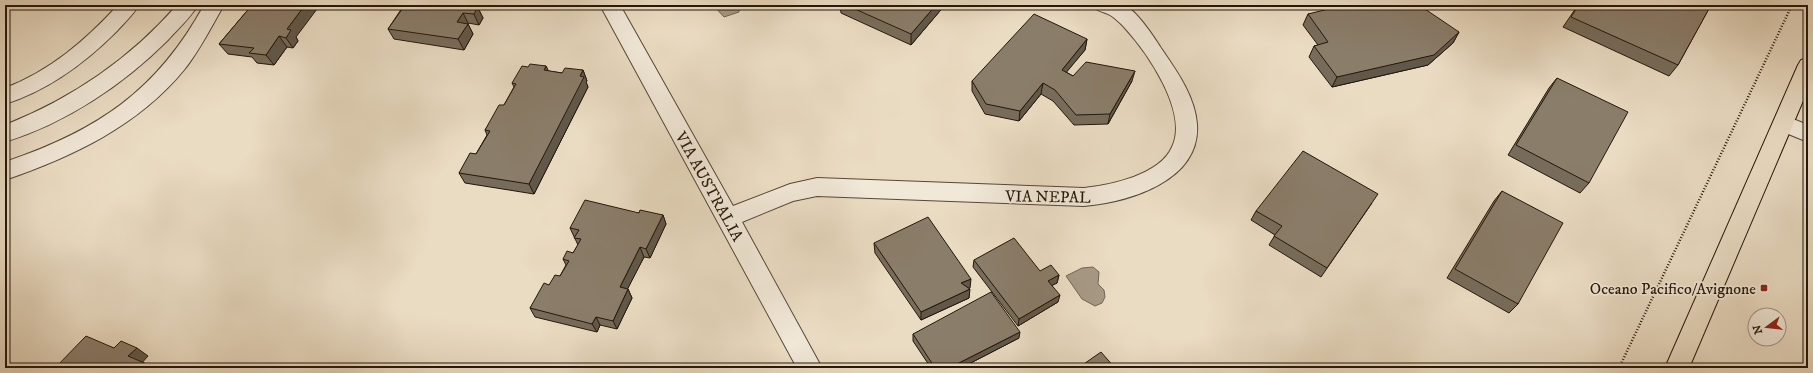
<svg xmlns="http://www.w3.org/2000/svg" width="1813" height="373" viewBox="0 0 1813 373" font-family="'IM FELL DW Pica',serif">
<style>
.water{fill:#a69984;stroke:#726553}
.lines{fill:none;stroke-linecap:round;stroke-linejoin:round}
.minor-casing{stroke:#554838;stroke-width:2}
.major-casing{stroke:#23170a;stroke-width:2}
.path{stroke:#23170a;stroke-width:2.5;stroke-dasharray:1 2;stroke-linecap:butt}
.minor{fill:#f1e8d8;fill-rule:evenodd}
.major{fill:#eadcc3;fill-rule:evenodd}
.wall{fill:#776c5b;stroke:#23170a}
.shaded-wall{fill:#61584a;stroke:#23170a}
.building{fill:#8a7d6a;stroke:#23170a}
.poi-dot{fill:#8f2418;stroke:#f1e8d8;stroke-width:1.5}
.labels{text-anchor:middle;stroke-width:3.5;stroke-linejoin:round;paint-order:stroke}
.street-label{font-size:16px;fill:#23170a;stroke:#f1e8d8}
.poi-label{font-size:16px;fill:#23170a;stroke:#f1e8d8;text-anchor:end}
</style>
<rect width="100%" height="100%" fill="#eadcc3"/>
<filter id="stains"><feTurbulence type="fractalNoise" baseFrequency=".005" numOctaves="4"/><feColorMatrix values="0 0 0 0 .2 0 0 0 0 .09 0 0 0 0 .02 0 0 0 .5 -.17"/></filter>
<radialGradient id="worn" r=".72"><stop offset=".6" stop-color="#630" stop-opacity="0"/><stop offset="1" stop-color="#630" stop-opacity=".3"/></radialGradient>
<path class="water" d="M713,5H739V12L724,17Z
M1093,267L1099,272L1098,284L1104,290L1105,297L1102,303L1095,306L1082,299L1066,276L1082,268Z"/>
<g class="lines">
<defs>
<path id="minor" d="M118,5H139C133,15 124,23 117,31C85,63 49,90 5,104V88C50,71 86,40 118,5Z
M177,5H198C190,18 178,29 168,40C123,85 66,123 5,142V125C71,99 130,59 177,5Z
M204,5H224C211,27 200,50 184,70C138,126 72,157 5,180V162C97,131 157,91 204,5Z
M600,5H620L733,206L790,184L817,178L1084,188C1111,185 1160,175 1172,147C1189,112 1147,52 1124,27C1120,23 1115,18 1110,15C1103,11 1097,12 1092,5C1102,5 1114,3 1123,5C1135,8 1154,37 1161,48C1176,70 1195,96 1197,124C1201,181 1129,202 1084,206L817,196L793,201L742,222L822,368H797Z
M1783,115L1808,125V142L1776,129L1773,123L1776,117Z"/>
<path id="major" d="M1808,58V89L1689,368H1665L1798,65L1801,60Z"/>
</defs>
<use href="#minor" class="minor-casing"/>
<use href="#major" class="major-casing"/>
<path class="path" d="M1619,368L1792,5"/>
<use href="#minor" class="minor"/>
<use href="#major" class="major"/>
</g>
<path class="wall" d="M252,5L296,37L298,41L293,48L287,47L274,65L257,63L252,57L228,54L219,44Z
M404,5L479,10L483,18L479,25L468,23V24L473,34L464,50L394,39L388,29Z
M840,5H945L911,45L841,13Z
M1578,5H1711L1678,65L1669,76L1563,27Z
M1383,8L1459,32L1453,43L1428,65L1332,87L1309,57L1314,46L1318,45L1303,25L1308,14Z
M1087,39L1085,50L1066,72L1073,76L1132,81L1108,124L1074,125L1053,101L1041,94L1019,121L985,114L972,91V81Z
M546,66L548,71L562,73L583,70L587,81L586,82L588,87L534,194L465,183L459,173L476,154L487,135L485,130L504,105L514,87L512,83L528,67Z
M1557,78L1589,183L1580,193L1508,155L1549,88Z
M1502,191L1518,304L1509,313L1447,278L1494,201Z
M1372,203L1321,277L1269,245L1275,235L1251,220L1256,211Z
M639,213L663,215L666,224L650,258L644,257L627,289H628L632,298L617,329L600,325L597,332L535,317L530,308L549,285L560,276L566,265L563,259L573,253L578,245L570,228Z
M874,243L970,288L969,289V298L921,320L875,253Z
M974,260L1059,275L1057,283L1052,285L1058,302L1018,326L973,267Z
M913,334L1019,338L961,368H931L913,341Z"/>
<path class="shaded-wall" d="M305,5H320L296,37L298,41L293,48L286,38L287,29Z
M471,5H482L479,10L483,18L479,25L470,6Z
M936,5H945L911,45V34Z
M463,13L468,23L462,33L457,22Z
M468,24L473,34L464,50L458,39Z
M1459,32L1453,43L1428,65L1332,87L1337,77Z
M279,36L287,47L274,65L266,55Z
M1087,39L1085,50L1060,80L1062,70Z
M546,66L551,76L544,70Z
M583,70L587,81L586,82L588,87L534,194L529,184Z
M1135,71L1132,81L1108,124L1110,114Z
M1043,83L1041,94L1019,121L1020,111Z
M663,215L666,224L650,258L646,249Z
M640,247L644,257L624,296L620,287Z
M1059,275L1057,283L1047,288L1048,281Z
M971,279L970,288L961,292V283Z
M628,289L632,298L617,329L613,321Z
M970,289L969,298L921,320V312Z
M1060,295L1058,302L1018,326L1019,319Z
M596,317L600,325L597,332L592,324Z
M1020,332L1019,338L961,368H949Z
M137,348L148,356L140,365L128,356Z
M149,365L154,368H147Z"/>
<path class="building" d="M252,5H305L287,29L291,30L286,38L279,36L266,55L249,53L254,48L219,44Z
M405,5H471L470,6L478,7L474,14L463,13L457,22L468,24L458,39L388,29Z
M846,5H936L911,34Z
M1345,5H1380L1383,8L1405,5H1419L1459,32L1434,55L1337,77L1314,46L1328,42L1308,14Z
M1579,5H1711L1678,65L1571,17Z
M1034,14L1087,39L1062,70L1073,76L1086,62L1135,71L1110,114L1076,115L1055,90L1043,83L1020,111L986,104L972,81Z
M530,64L546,66L544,70L562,73L565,68L583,70L580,76L584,77L529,184L459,173L470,153L476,154L490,131L485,130L499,105H504L516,84L512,83L522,66L528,67Z
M1557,78L1628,112L1589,183L1516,145Z
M1303,151L1378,194L1327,268L1274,236L1282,226L1256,211Z
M1502,191L1563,223L1518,304L1455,269Z
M585,200L639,213L640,210L663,215L646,249L640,247L620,287L628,289L613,321L596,317L592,324L530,308L544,283L549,285L555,275L560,276L569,261L563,259L567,251L573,253L581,239L574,238L579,230L570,228Z
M928,217L971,279L961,283L970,289L921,312L874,243Z
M1014,238L1040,271L1051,265L1059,275L1048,281L1060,295L1019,319L974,260Z
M991,292L1020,332L949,368H935L913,334Z
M86,336L114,348L121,341L137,348L128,356L149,365L147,368H55Z
M1101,352L1115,368H1078Z"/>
<rect class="poi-dot" x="1760" y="284" width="8" height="8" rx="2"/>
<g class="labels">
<g class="street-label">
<text transform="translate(710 186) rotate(61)" y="6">VIA AUSTRALIA</text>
<text transform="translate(1048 196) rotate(1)" y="6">VIA NEPAL</text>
</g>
<g class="poi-label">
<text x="1756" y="294">Oceano Pacifico/Avignone</text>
</g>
</g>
<rect width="1813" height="373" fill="none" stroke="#eadcc3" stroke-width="20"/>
<rect x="6" y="6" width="1801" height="361" fill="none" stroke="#23170a" stroke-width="2"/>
<rect x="10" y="10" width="1793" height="353" fill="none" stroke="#23170a"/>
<g transform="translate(1767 327) rotate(255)"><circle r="19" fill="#f1e8d8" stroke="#9f9486"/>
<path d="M0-3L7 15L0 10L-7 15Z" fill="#8f2418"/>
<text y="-6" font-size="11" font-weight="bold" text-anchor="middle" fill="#23170a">N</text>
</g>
<rect width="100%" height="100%" filter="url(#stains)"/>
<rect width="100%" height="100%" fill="url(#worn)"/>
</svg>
